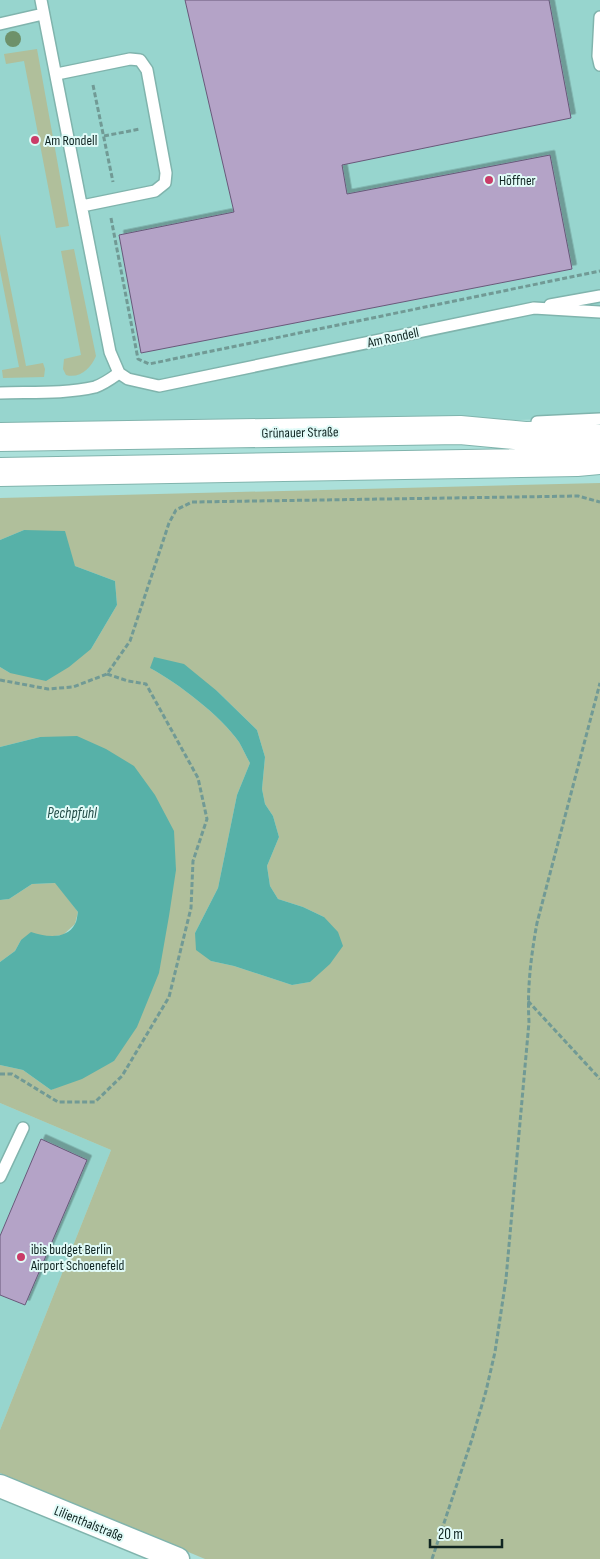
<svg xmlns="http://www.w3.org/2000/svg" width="600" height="1559" viewBox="0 0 600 1559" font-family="'Sofia Sans Condensed',sans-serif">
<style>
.built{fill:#97d5ce}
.green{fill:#b0bf9b;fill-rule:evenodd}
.water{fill:#57b1a8}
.building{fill:#b4a3c7;stroke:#69597a;filter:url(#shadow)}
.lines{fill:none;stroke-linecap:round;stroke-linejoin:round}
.service-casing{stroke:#80b4ad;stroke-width:14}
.minor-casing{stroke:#80b4ad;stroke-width:25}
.secondary-casing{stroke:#80b4ad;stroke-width:30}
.path{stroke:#719a95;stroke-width:3;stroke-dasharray:5 2.5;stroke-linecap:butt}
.service{stroke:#fff;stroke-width:11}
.minor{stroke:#fff;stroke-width:22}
.secondary{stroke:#fff;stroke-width:28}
.tree{fill:#6e916a}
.poi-dot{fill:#ca3c68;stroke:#e1fbf8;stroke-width:2}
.labels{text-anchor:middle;stroke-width:4;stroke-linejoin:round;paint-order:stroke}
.poi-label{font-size:14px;fill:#102522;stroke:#e1fbf8;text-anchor:start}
.street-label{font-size:14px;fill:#102522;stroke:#e1fbf8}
.water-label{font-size:15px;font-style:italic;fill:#244d49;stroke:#e1fbf8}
</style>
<defs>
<filter id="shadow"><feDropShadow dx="4.5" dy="-4.5" stdDeviation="0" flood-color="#0004"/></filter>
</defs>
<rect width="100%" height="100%" fill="#abe0da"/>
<path class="built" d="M0,0H600V418H564L205,434L0,430Z
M0,1103L111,1150L0,1430Z"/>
<path class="green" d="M37,49L69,226L56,228L24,61L6,64L4,54Z
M0,234L26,366L43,363L45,369L44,377L3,378L2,370L19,367L0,270Z
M74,249L96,356C91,368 80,379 66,375L63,369L64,359L81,355L61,251Z
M600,483V1559H205L0,1473V1430L111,1150L0,1103V1065L23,1070L51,1090L114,1061L40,737L0,747V667L10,673L91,649L117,605L115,581L75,566L24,530L0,540V498ZM150,668L217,691L257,730L265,757L262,789L265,804L273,816L279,837L267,866L270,886L278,899L303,907L324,917L310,982L292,985L234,966L211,961L195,933L218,888L237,795L250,763C246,756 243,749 239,742C221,716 178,683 150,668Z
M56,883L78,912L75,924L63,935L21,940L15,951L0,962V900L9,899L32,884Z"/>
<path class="water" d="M24,530L65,531L75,566L115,581L117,605L91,649L69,667L46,681L10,673L0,667V540Z
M154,657L184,664L217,691L257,730L265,757L262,789L265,804L273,816L279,837L267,866L270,886L278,899L303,907L324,917L338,932L343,946L330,964L310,982L292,985L234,966L211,961L196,950L195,933L218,888L237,795L250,763C246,756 243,749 239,742C221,716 178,683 150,668Z
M77,736L106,749L134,766L155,795L174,831L176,870L169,916L159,973L137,1027L114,1061L82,1079L51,1090L23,1070L0,1065V962L15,951L21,940L31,932C45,937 67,940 75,924C77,921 77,916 78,912L55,883L32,884L9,899L0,900V747L40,737Z"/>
<path class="building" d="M185,0H549L571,118L342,165L347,194L550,155L572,269L141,353L119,235L234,212Z
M41,1139L87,1160L25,1305L0,1295V1236Z"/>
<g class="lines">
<defs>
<path id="service" d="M41,0L110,352L119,373L128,379L159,386L534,308L600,312
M600,17L598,56L600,65
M0,24L43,14
M57,74L130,59L140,60L147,70L166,173L165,183L155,191L82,206
M550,305L600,296
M0,393C31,392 65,394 95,387C104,384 112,378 119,373
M537,422L600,419
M0,1177L23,1128"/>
<path id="minor" d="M0,1486L178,1559"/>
<path id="secondary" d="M0,437L460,430L525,436L576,435L600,439
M0,472L577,462L600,460"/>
</defs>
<use href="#service" class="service-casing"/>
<use href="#minor" class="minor-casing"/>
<use href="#secondary" class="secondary-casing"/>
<path class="path" d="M93,85L113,182
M104,136L140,129
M111,218L138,359L149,364L600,271
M0,680L48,689L73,687L107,674L130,641L169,523L176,510L192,502L578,496L600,502
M528,1001L600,1079
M0,1074H12L58,1102H95L122,1076L169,997L191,908L193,861L207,819L198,778L146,684L128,681L107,674
M432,1559L472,1439L486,1391L495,1352L506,1279L529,1022C527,988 531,956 537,923L600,683"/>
<use href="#service" class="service"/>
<use href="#minor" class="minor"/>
<use href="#secondary" class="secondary"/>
</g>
<circle class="tree" cx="13" cy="39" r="8"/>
<g class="poi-dot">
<circle cx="35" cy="140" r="5"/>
<circle cx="489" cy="180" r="5"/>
<circle cx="21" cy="1257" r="5"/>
</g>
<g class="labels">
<g class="poi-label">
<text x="45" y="145">Am Rondell</text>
<text x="499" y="185">Höffner</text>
<text x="31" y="1254">ibis budget Berlin<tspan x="31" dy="16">Airport Schoenefeld</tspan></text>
</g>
<g class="street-label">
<text transform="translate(393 337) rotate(-12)" y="5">Am Rondell</text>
<text transform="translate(300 432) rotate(-1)" y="5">Grünauer Straße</text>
<text transform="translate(89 1523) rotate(22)" y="5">Lilienthalstraße</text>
</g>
<g class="water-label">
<text x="72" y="818">Pechpfuhl</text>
</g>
</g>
<path d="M430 1539v8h72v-8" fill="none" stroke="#102522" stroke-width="2.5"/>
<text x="438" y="1539" font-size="15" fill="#102522" stroke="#e1fbf8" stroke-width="4" paint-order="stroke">20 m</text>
</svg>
